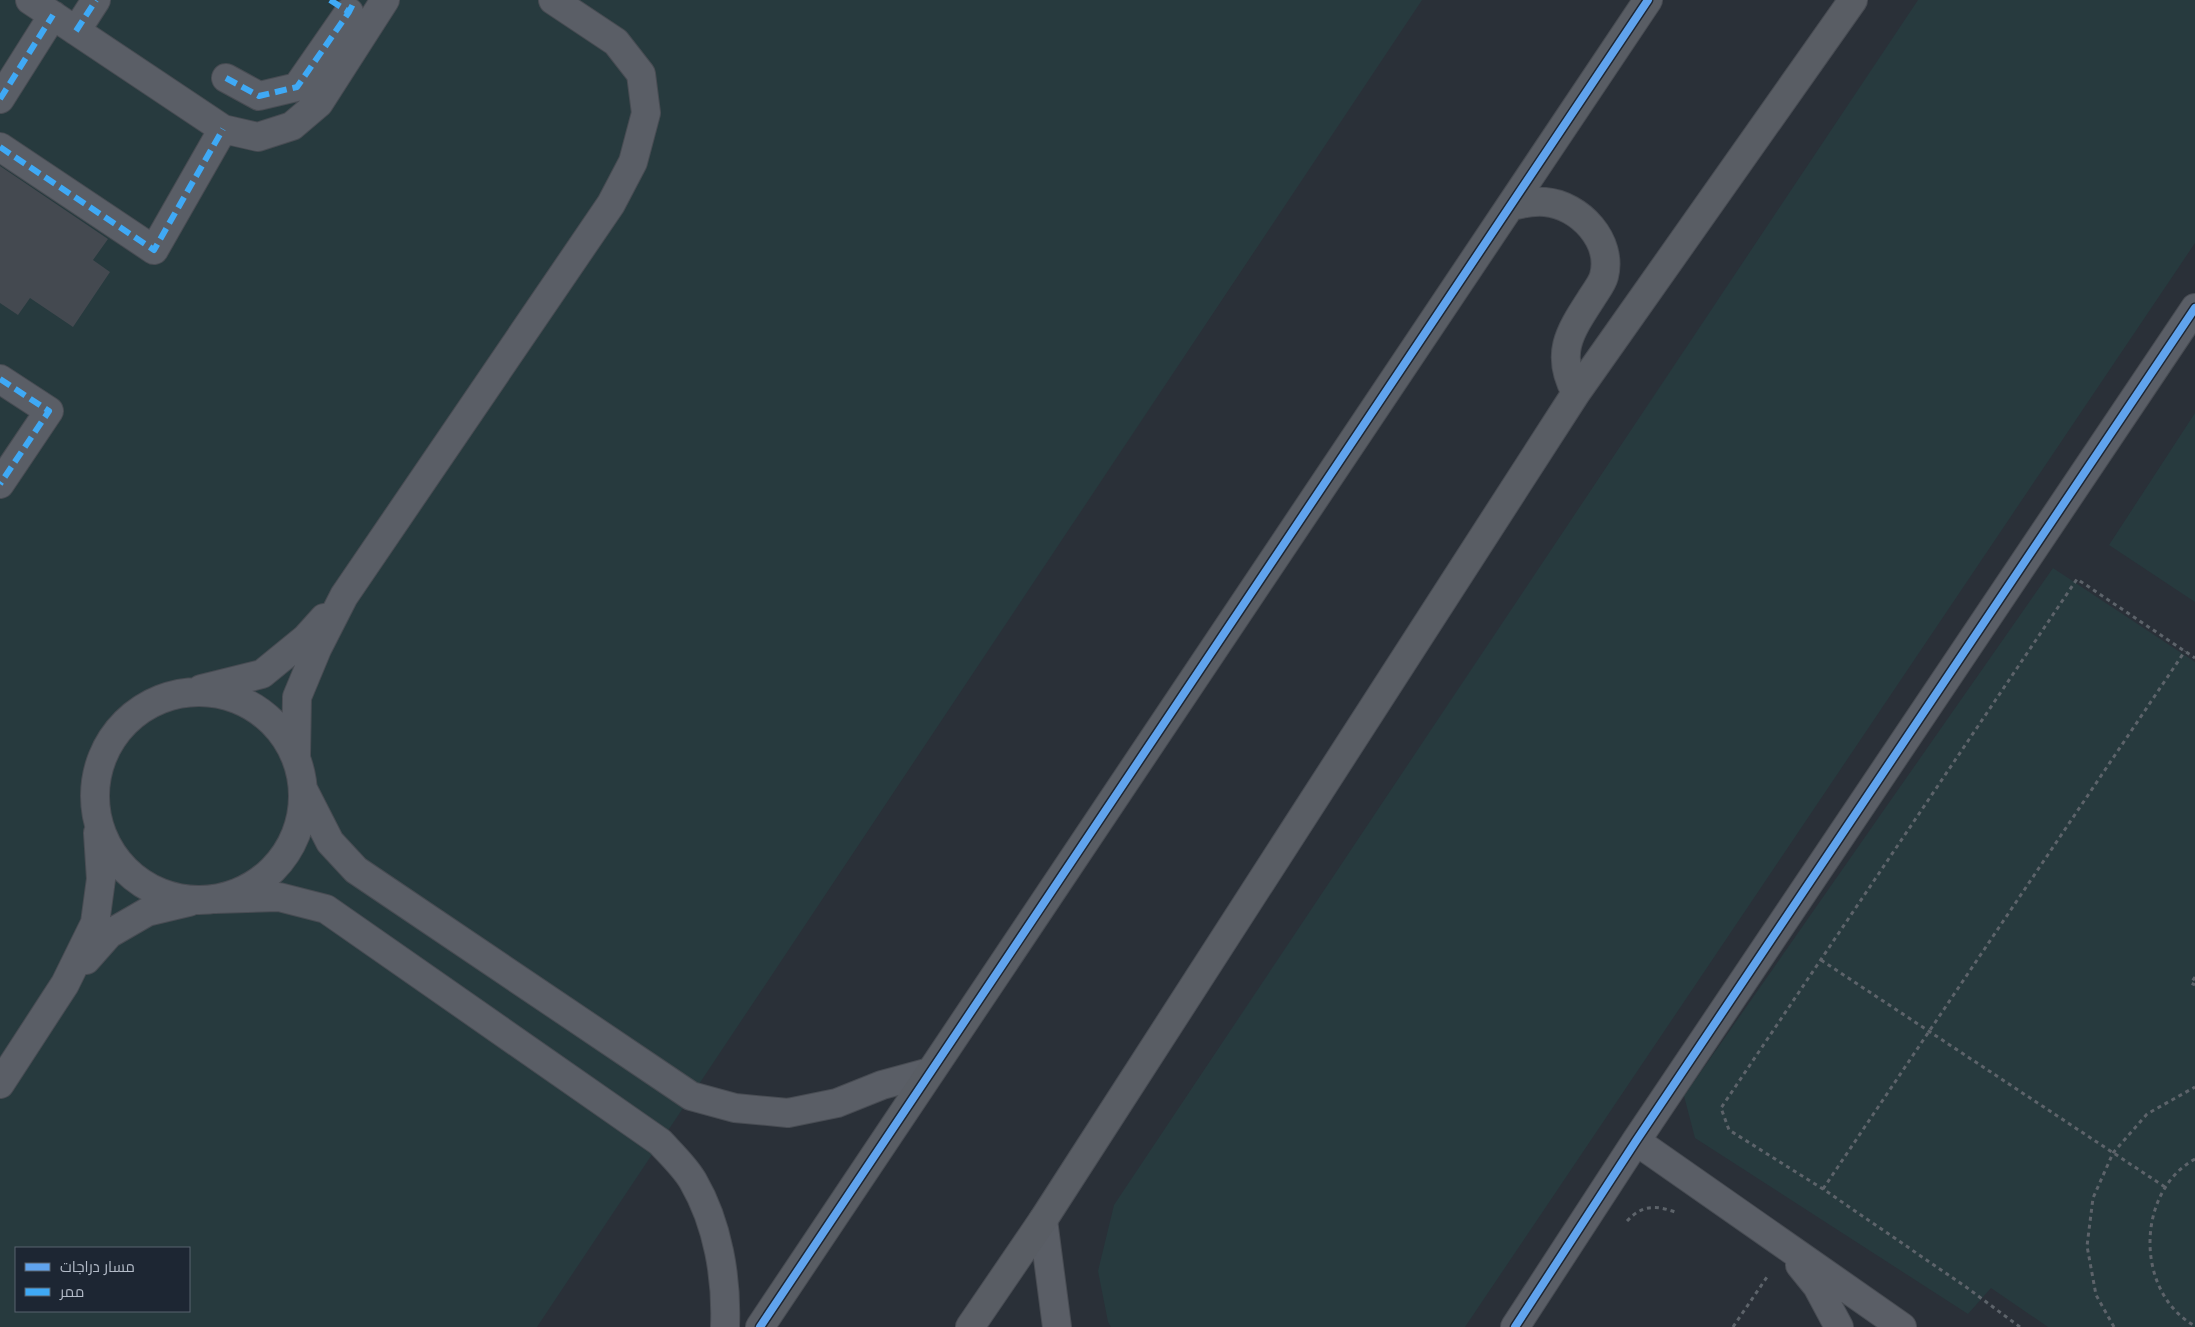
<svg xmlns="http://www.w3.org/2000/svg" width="2195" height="1327" viewBox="0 0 2195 1327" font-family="Inter,Cairo,sans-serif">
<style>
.green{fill:#273a3e;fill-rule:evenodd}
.building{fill:#444950}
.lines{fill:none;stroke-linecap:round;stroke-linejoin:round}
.street-casing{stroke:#484c53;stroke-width:30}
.secondary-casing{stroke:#484c53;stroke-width:30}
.path{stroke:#5d636a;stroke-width:3;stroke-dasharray:4 4;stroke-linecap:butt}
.street{stroke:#5a5e66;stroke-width:28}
.secondary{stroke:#595d64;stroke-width:28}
.quiet{stroke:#3fa9f5;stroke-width:6;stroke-dasharray:12 6;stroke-linecap:butt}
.cycleway-casing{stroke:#1d2633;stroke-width:11}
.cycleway{stroke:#60a3ed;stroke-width:8}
</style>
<rect width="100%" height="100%" fill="#2a3038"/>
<path class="green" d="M0,0H1422L537,1327H0ZM16,1248H189V1311H16Z
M1918,0H2195V243L1465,1327H1111L1108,1322L1098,1271L1114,1205Z
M2195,413V602L2109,545Z
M2053,568L2195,662V1327H2048L1991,1288L1968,1314L1695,1138L1684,1096Z"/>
<path class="building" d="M0,166L108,239L93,260L110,272L73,327L30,298L18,315L0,303Z"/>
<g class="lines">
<defs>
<path id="street" d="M30,0L223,129L258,137L292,126L319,103L385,0
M76,31L96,0
M226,78L259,96L297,87L349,12
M0,99L53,15
M0,147L154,250L223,129
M0,379L49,411L0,484
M201,689L262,674L306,638L324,618
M95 796a104 104 0 1 1 208 0a104 104 0 1 1-208 0Z
M296,756L297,697L317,649L344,596L611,204L633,162L646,113L641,74L616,42L553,0
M304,791L330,842L356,870L691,1096L735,1108L788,1113L837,1103L882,1085L930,1072
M215,899L279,897L326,909L660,1142C671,1154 685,1167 693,1181C718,1224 727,1278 725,1327
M86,960L109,934L147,912L189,902
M0,1084L65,984L95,923L101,879L98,833
M1636,1141L1902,1327
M1043,1220L1057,1327
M1800,1265L1817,1286L1839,1327
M1515,1327L1636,1141L2195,308"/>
<path id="secondary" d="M1512,206C1523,203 1533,201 1545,202C1580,205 1613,241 1604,276C1602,284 1595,292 1591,299C1569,333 1555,354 1576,393
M760,1327L1648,0
M970,1327L1043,1220L1576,393L1853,0"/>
</defs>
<use href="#street" class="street-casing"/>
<use href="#secondary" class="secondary-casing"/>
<path class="path" d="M1821,960L2165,1187
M2195,977L2191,983L2195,985
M2195,1159C2135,1192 2135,1293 2195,1326
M1823,1189L2185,651
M1627,1221C1642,1205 1655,1205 1675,1212
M1733,1327L1767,1277L1766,1276
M2020,1327L1966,1287L1823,1189L1729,1130L1721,1108L2077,579L2195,658
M2114,1327L2096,1295L2087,1246L2093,1198L2113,1153L2147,1114L2195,1087"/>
<use href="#street" class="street"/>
<use href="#secondary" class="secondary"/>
<path class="quiet" d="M330,0L349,12L355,0
M76,31L96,0
M226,78L259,96L297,87L349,12
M0,99L53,15
M0,147L154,250L223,129
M0,379L49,411L0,484"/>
<defs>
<path id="cycleway" d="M760,1327L1648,0
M1515,1327L1636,1141L2195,308"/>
</defs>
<use href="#cycleway" class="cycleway-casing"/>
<use href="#cycleway" class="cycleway"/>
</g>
<rect x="15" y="1247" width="175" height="65" fill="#1d2633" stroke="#59626f"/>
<rect x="25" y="1263" width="25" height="8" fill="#60a3ed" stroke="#59626f"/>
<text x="60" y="1272" font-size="15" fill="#b4bcc9">مسار دراجات</text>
<rect x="25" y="1288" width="25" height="8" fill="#3fa9f5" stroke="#59626f"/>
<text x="60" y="1297" font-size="15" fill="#b4bcc9">ممر</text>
</svg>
